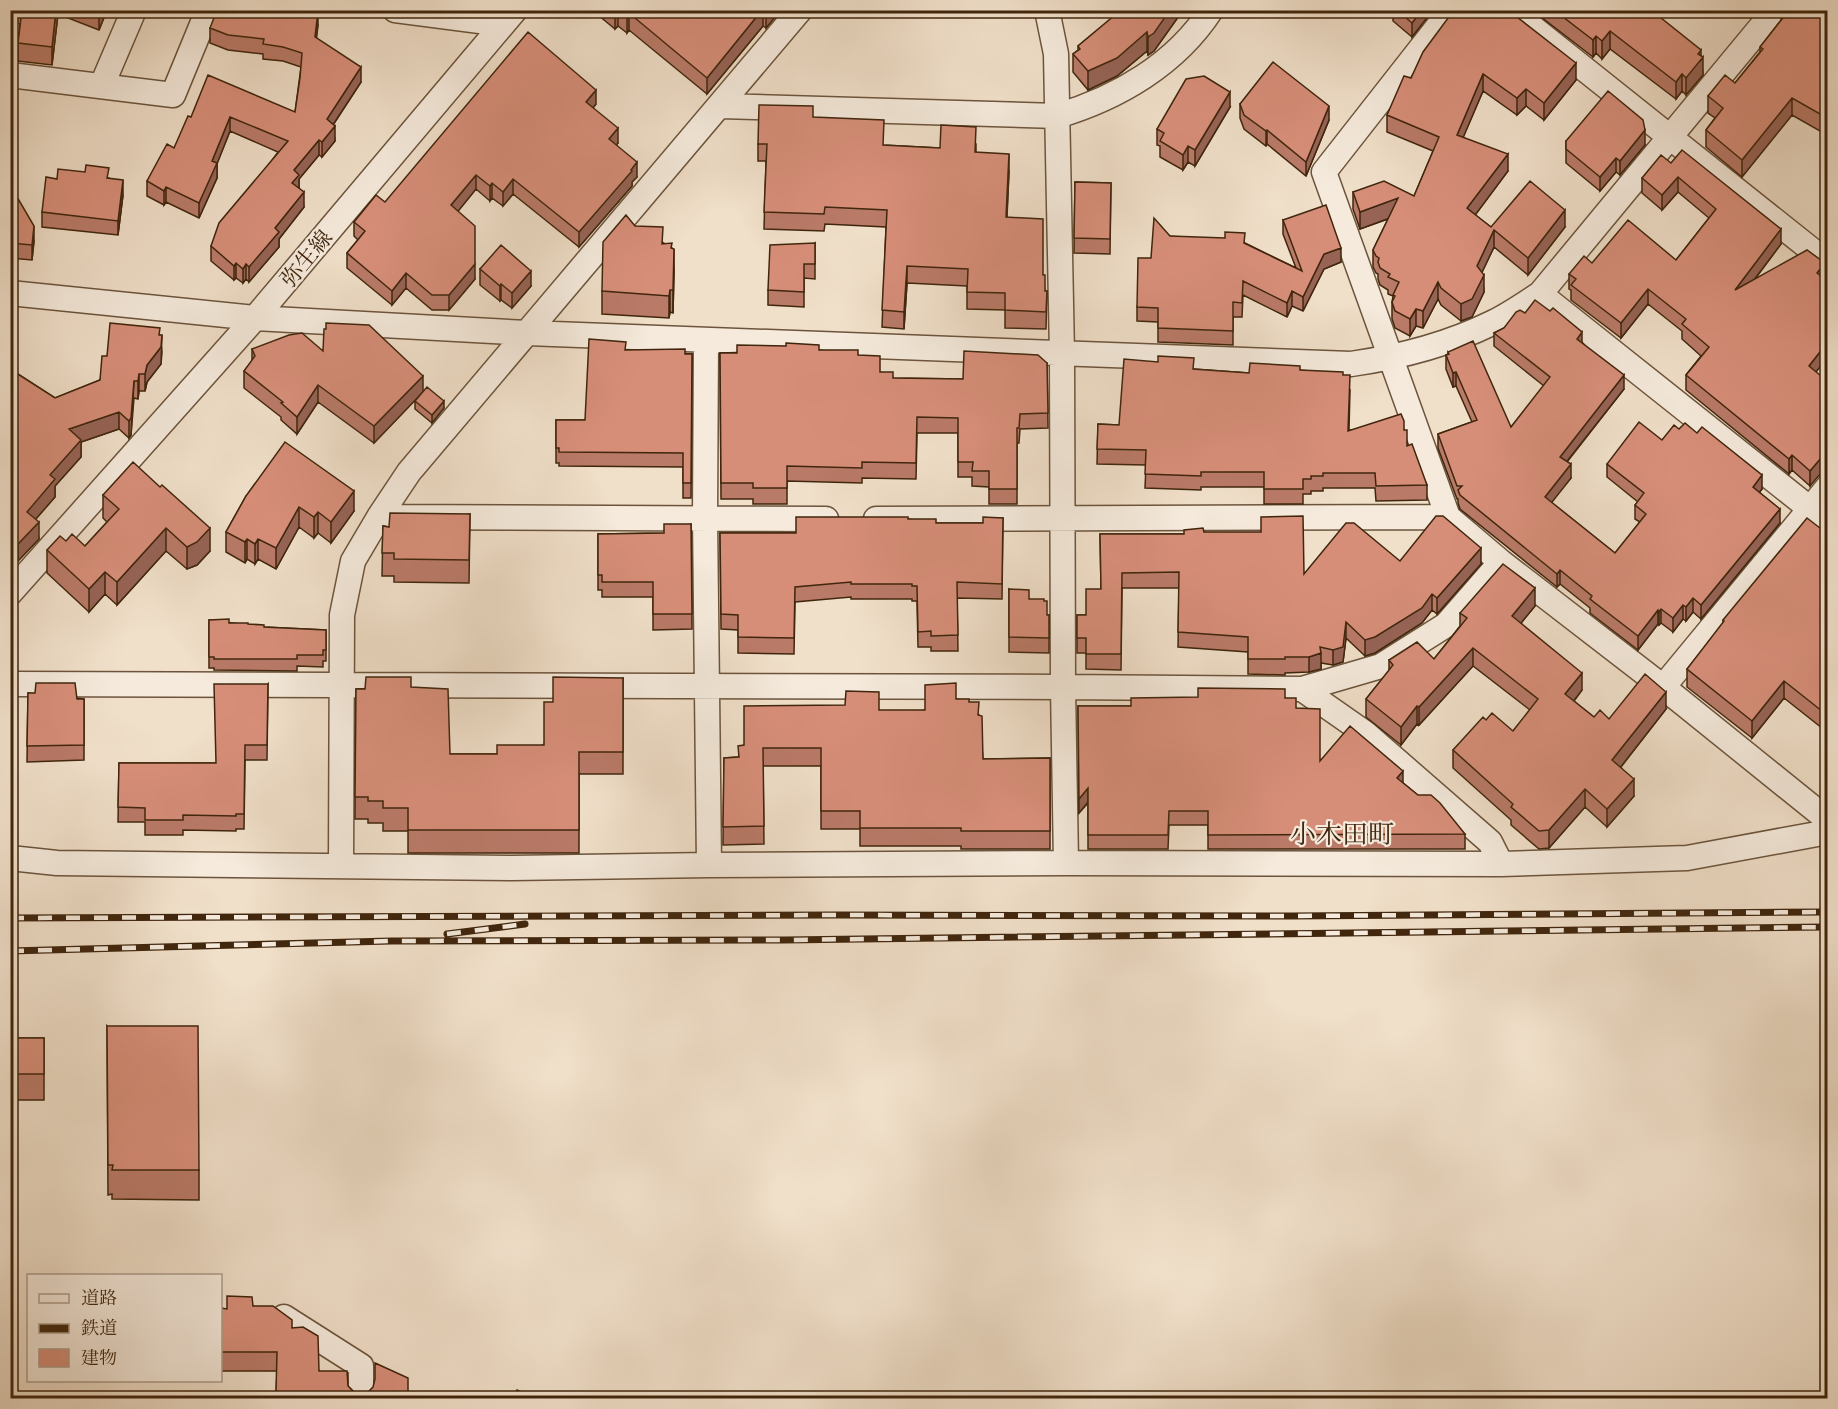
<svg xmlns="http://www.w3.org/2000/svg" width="1838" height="1409" viewBox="0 0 1838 1409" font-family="'EB Garamond','Noto Serif JP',serif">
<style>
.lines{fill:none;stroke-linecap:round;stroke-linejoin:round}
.minor-casing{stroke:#6c543c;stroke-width:27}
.minor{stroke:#f5eadc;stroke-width:24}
.rail-casing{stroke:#40260d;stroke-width:7}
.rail{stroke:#f5eadc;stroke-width:4.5;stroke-dasharray:14;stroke-linecap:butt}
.wall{fill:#b97a68;stroke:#40260d;stroke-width:1.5}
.shaded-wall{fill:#966355;stroke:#40260d;stroke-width:1.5}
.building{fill:#d78e79;stroke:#40260d;stroke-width:1.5}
.labels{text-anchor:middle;stroke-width:4.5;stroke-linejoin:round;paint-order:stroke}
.street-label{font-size:22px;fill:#40260d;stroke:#f5eadc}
.quarter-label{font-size:26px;fill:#40260d;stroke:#f5eadc}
</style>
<rect width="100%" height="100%" fill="#f0dfc9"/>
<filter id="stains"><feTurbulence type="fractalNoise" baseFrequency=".00333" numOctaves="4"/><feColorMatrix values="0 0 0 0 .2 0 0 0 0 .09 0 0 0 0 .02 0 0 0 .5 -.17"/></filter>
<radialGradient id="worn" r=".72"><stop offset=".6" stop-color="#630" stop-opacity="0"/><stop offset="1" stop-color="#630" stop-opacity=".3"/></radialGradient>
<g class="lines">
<defs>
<path id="minor" d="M395,10L503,24
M1047,10L1056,54L1062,354L1063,687L1066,863
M1451,10L1324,172L1448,517L1501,562L1663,687L1828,820
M1508,10L1533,28L1828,263
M10,75L173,95L208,10
M102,85L134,10
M720,106L1057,116C1118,98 1176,64 1211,10
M10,293L255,318L527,333L1351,364C1400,357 1447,345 1492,323C1509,315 1524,304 1540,294L1775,10
M1540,294L1828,523
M706,340L705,518L709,865
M379,517L826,519
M876,519L1448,517
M10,593L255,318L515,10
M10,684L1063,687L1302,689L1381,666L1446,625L1501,562
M1663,687L1828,487
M1302,689L1365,733L1490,842L1501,864
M10,858L57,863L512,868L709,865L1066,863L1501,864L1687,858L1828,832
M341,866L342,615L353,561L379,517L409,472L800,10
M284,1317L361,1366V1398"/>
</defs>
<use href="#minor" class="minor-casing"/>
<use href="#minor" class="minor"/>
<defs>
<path id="rail" d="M10,918L834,915L1292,916L1828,912
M447,934L525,924
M10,951L391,941L784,940L1828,927"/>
</defs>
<use href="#rail" class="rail-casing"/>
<use href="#rail" class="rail"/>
</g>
<path class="wall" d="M10,10H107L99,30L58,14L52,65L18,61V43L20,24L10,21Z
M592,10H781L766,28L763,26L707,94L629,30L627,33L618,26L615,29Z
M1103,10H1186L1184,15L1181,13L1154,51L1148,55L1147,51L1117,76L1088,90L1073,72V54L1078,50V46L1113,17Z
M1393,10H1433L1412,37L1393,21Z
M1454,10L1576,80L1544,120L1526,106L1517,115L1483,91L1463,137L1508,171L1475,215L1491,227H1565L1528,275L1494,247L1482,272L1484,292L1472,317L1461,321L1441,305L1438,299L1423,328L1416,326L1410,336L1395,328L1392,319V302L1393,296L1388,294V290L1380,285L1378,279V274L1376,273L1373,267V250L1388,219L1360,229L1353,209V192L1414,196L1433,151L1387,132V115Z
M1532,10H1651L1701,56L1703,75L1686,95L1682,91L1676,99L1610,49L1602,59L1596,53L1593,57Z
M1781,10H1827V135L1792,115L1742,177L1706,147V130L1715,118L1708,113V96L1735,83L1760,52V47L1781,20Z
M318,25L316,38L361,82L333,125L335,141L322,157L319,155L299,179V188L304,207L279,239V247L249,282L246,279L243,283L236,278L234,280L211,261V246L278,152L230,131L217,163V178L199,218L166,202L164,205L147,196V181L174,148L191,117L295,112L301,67L283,61L263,59V54L228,50L210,43V28Z
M596,104L593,108L618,143L616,145L637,177L632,182V186L579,247L513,194L503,206L492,198L490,201L476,189L458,211L475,279L449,310H432L406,288L392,305L347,268V253L358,240L354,236V222L385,202Z
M1240,104L1329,120L1306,176L1267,144L1266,146L1244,129L1240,118Z
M1230,107L1195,166L1188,162L1183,170L1160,157V146L1157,145V129Z
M813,117L883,145L940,148L976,144V152L1009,171L1007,217L1043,275L1045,291H1047L1046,329L1005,328V310L967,309V286L907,283L904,329L882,327L886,227L825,224L824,231L764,229L766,161H758V144Z
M1566,141L1645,145L1620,175L1616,172L1600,191L1566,163Z
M1671,163L1781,244L1755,279L1825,278L1816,372L1810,486L1792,470L1789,474L1686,390V375L1701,356L1682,339V331L1648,304L1621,338L1571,300V290L1569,289V274L1592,263L1676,260L1709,218L1678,192L1662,210L1642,193V178Z
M109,178L123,195L118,235L42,227V212L57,179Z
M1075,182L1111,183L1110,254L1074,253Z
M10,185L34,241L32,260L10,258Z
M1283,220L1341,262L1324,269L1303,311L1292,306L1287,317L1243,295L1242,317H1233V345L1158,342V322L1137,321V307L1151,258L1170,236L1245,243L1296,268L1283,234Z
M635,226L672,248L674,271L673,313L670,312L669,318L602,314V291Z
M815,243V279L804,278V307L768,305V290Z
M480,269L531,286L512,308L501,300L500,301L480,285Z
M1525,313L1582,342L1624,389L1567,462L1571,478L1551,502L1615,553L1640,522L1635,519V505L1638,502L1607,477V464L1662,440L1762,489L1759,492L1780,523L1701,619L1693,612L1686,621L1683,619L1673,632L1661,623L1659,625L1658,624L1638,650L1590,613V608L1560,584L1557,587L1460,509L1458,503V499H1457L1438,448V434L1472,422L1456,386L1453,387L1446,369V355L1448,354V352L1511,427L1544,386L1494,346V333L1504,328Z
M160,335L162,352L161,364L147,382L145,391H139L138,399L134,398L131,435L129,438L119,429L81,442V457L55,486V497L35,520L39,539L18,561L15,558L11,562L10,369L55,398L100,380L107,356Z
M252,349L323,351L423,392L444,408L432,423L415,409V401L419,396L374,443L318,402L297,434L281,420V417L244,388V371L252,361Z
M626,350L692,354L691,498H683V467L559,466V463H556V420H585Z
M819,350L858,355L880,372L893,378L963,379L1047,363L1048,428L1020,429L1019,443H1017V504H989V487L972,486V477H958V433H917L916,479L862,478V483L787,481V504H753V499H721L720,353Z
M1194,369L1249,373L1300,370L1343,375L1350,390L1349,430H1404L1407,445L1427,485V500L1376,501L1375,488H1323V491H1311V494H1303V504H1264V487H1201V490L1145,488L1146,465L1097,464L1098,424L1119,425Z
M103,495L210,551L197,565L187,569L166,551L117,605L105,594L89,612L47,573V550L66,541L85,546L107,522L103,518Z
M246,496L354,511L331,543L318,533L314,538L299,527L276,569L258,559L255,564L247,559L245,563L226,552V532Z
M470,514L469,583L394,582V576H382L383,526L389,527Z
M1003,518L1002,599L957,598L958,651H931V647H918L917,601H912V599H851V597L795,602L794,654L738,653V630L721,629L720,533H796L908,519L936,523H983Z
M691,524L692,629L653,630V597H602V590H598V534L664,533Z
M1827,527V732L1784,698L1752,738L1687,687V669L1723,624V620L1820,528Z
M1204,532L1304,574L1400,561L1481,564L1437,614L1432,610L1422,623L1375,653L1365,656L1346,638L1343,662L1333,665L1321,663V669L1309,672L1285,673V675L1248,674V652L1178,647L1179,588H1122L1121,670L1086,669V653H1077V615H1086L1101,589L1100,534H1184Z
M1009,589L1047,615H1049V653L1009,652Z
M1535,606L1521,623L1582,690L1574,701L1594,717L1609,719L1666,709L1621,767L1634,796L1607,827L1585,807L1549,848L1539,849L1511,825V820L1453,768V750L1486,720L1513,731L1530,710L1473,666L1419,725L1417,724L1401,745L1366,717V699L1389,671V660L1434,659L1460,626V613Z
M209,620L264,627L326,630V661H323V667L297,666V671L214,670V668H209Z
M623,678V774H579V853H408V831H383V823H368V819H355L356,689L411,687L450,754H497L544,745L553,702Z
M268,684L267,760H245L244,829H236V831L183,830V835H145V822H118L119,763H216Z
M28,693L84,699V760L27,762Z
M1285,698L1296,708L1320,761L1403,783L1465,834V849H1208V825H1169L1168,849H1088V803L1079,813L1078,706H1131Z
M956,699L969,702L979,715L983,759L1050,758V849H961V846H860V829H821V766H763L764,844L723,845L724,758L738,757L744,745L925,710Z
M107,1026L199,1170V1200L112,1199V1194L108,1195Z
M10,1038H44V1100H10Z
M253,1306L292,1328L319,1371L348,1386L354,1392L408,1398H276L277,1371H220V1308L227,1309Z"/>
<path class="shaded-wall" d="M56,10H58V14L52,65V47Z
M100,10H107L99,30V12Z
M617,10H618V26L615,29V13Z
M762,10H763V26L707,94V78Z
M767,10H781L766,28V12Z
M1170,10H1181V13L1154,51L1148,55V37Z
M1422,10H1433L1412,37V23Z
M318,11V25L315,52V37Z
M629,13V30L627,33V16Z
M1610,31V49L1602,59V41Z
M1147,32V51L1117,76L1088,90V71Z
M1596,36V53L1593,57V40Z
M1701,50V60L1703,57V75L1686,95V78L1698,54Z
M1576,63V80L1544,120V103Z
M361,67V82L327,134V119Z
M1483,74V91L1457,152V135Z
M1682,74V91L1676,99V82Z
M1526,89V106L1517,115V98Z
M596,90V104L586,116V102Z
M1230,92V107L1195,166V150Z
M1792,98V115L1742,177V160Z
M1329,106V120L1306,176V162Z
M230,117V131L217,164V163V178L199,218V203L212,161Z
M335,126V141L322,157V142Z
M618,128V143L609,153V139Z
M1267,130V144L1266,146V131Z
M1645,130V145L1620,175V161Z
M319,140V155L299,179V190L292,183L294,170Z
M1188,146V162L1183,170V155Z
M1009,154V171L1006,234V217Z
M1508,154V171L1467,226V208Z
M1616,158V172L1600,191V177Z
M637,162V177L632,182V186L579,247V232Z
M476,175V189L451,220V205Z
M1678,177V192L1662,210V195Z
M513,179V194L503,206V192Z
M123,180V195L118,235V221Z
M492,183V198L490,201V186Z
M166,187V202L164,205V191Z
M304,192V207L279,239V247L249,282V267L275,228Z
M1398,198V215L1360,229V212Z
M1565,210V227L1528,275V258Z
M34,226V241L32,260V245Z
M1781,229V244L1735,305V290Z
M1494,230V247L1477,283V266Z
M1341,248V262L1324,269L1303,311V297L1324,254Z
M674,249V271L673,313V290Z
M236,263V278L234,280V266Z
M1825,263V278L1817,288V273Z
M246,264V279L243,283V269Z
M475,264V279L449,310V295Z
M907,266V283L904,329V312Z
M531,271V286L512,308V293Z
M406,273V288L392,305V291Z
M1484,275V292L1472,317L1461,321V304Z
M1438,282V299L1423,328V311Z
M501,284V300L500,301V286Z
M1648,289V304L1621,338V323Z
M670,290V312L669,318V296Z
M1292,291V306L1287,317V303Z
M1416,309V326L1410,336V319Z
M1582,332V346L1577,339Z
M162,335L161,364L147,382L145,391V374L147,365L159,350Z
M1827,343V358L1809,381V366Z
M1456,372V386L1453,387V373Z
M139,374V391L138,399V381Z
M1624,375V389L1560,470V457Z
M423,376V392L374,443V426Z
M134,381L131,435L129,438V421Z
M318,385V402L297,434V417Z
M444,401V408L432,423V415Z
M119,412V429L81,442V457L55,486V497L27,529V512L50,475L69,429Z
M1827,451V466L1810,486V471Z
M1792,455V470L1789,474V459Z
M1571,464V478L1545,511V497Z
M1762,475V489L1753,501V487Z
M354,491V511L331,543V522Z
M299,507V527L276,569V548Z
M1780,509V523L1701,619V605Z
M318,512V533L314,538V517Z
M39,522V539L18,561V544Z
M166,528V551L117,605V582Z
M210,528V551L197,565L187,569V547Z
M247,539V559L245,563V542Z
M258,539V559L255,564V544Z
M15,541V558L11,562V545Z
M1481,548V564L1437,614V598Z
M1560,570V584L1557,587V574Z
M105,572V594L89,612V589Z
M1535,588V606L1512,634V616Z
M1432,594V610L1422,623L1375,653L1365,656V640Z
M1693,598V612L1686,621V607Z
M1683,605V619L1673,632V618Z
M1661,609V623L1659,625V612Z
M1658,610V624L1638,650V636Z
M1346,622V638L1343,662L1333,665V650Z
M1473,648V666L1419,725V707Z
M1321,653V669L1309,672V657Z
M1582,673V690L1565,712V694Z
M1784,681V698L1752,738V721Z
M1666,692V709L1612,778V760Z
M1417,706V724L1401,745V727Z
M1403,771V785L1397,778Z
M1634,779V796L1607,827V809Z
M1088,788V802L1079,813V799Z
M1585,789V807L1549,848V830Z"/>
<path class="building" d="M22,10H56L52,47L18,43Z
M217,10L318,11L315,37L361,67L327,119L335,126L322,142L319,140L294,170L299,175L292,183L304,192L275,228L279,232L249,267L246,264L243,269L236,263L234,266L211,246L219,223L288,141L230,117L212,161L217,163L199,203L166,187L164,191L147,181L167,144L174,148L188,116L191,117L208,75L295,112L300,78L302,53L283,47L263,44L264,39L228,35L210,28Z
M620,10H762L707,78L629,13L627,16Z
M1121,10H1170L1154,33L1148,37L1147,32L1117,58L1088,71L1073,54L1080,49L1078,46Z
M1397,10H1422L1412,23Z
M1454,10H1508L1576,63L1544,103L1526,89L1517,98L1483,74L1457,135L1508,154L1467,208L1491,227L1530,181L1565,210L1528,258L1494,230L1477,266L1484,275L1472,299L1461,304L1441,288L1438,282L1423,311L1416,309L1410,319L1395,311L1392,302L1395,296L1393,295L1399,282L1388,277L1390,274L1380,268L1378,262L1379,258L1376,256L1373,250L1398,198L1360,212L1353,192L1384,181L1414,196L1439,137L1387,115L1404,76L1411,78L1423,52Z
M1554,10H1651L1701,50L1698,54L1703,57L1686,78L1682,74L1676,82L1610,31L1602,41L1596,36L1593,40Z
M1781,10H1827V118L1792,98L1742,160L1706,130L1723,108L1708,96L1725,75L1735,83L1763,49L1760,47L1786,14Z
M528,32L596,90L586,102L618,128L609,139L637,162L631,170L632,171L579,232L513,179L503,192L492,183L490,186L476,175L451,205L475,226V264L449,295H432L406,273L392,291L347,253L365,231L354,222L376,195L385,202Z
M1273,62L1329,106L1306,162L1267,130L1266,131L1244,115L1240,104Z
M1204,76L1230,92L1195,150L1188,146L1183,155L1160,141L1164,133L1157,129L1186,79Z
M1608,91L1643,120L1645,130L1620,161L1616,158L1600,177L1566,149V141Z
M759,105L813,106V117L884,120L883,145L940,148L941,125L976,127L975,152L1009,154L1006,217L1043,219V275H1045V291H1047L1046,312L1005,310V293L967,292L968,269L907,266L904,312L882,310L887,210L825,207L824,214L764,212L767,144H758Z
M1682,150L1781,229L1735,290L1807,250L1825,263L1817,273L1827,281V343L1809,366L1827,381V451L1810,471L1792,455L1789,459L1686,375L1709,347L1682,324L1686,319L1648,289L1621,323L1571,285L1576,279L1569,274L1584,256L1592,263L1628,220L1676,260L1716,209L1678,177L1662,195L1642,178L1661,155L1671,163Z
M86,165L109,168L107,178L123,180L118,221L42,212L46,177L57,179L58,169L85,172Z
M1075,182L1111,183L1110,239L1074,238Z
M10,185L34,226L32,245L10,243Z
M1326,205L1341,248L1324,254L1303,297L1292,291L1287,303L1243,281L1242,303L1233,302V331L1158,328V308L1137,307L1138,258H1151L1154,218L1170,236L1225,238V232L1245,233L1244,243L1302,271L1283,220Z
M626,215L635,226L663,227L662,244L672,243L671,248L674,249L673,290H670L669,296L602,291L603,242Z
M815,243V264H804V292L768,290L770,245Z
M501,245L531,271L512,293L501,284L500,286L480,269Z
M1535,300L1550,311L1553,308L1582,332L1577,339L1624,375L1560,457L1571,464L1545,497L1615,553L1646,514L1635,505L1644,493L1607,464L1639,422L1662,440L1674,425L1679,429L1685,423L1697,433L1702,427L1762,475L1753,487L1780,509L1701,605L1693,598L1686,607L1683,605L1673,618L1661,609L1659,612L1658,610L1638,636L1590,599L1592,596L1560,570L1557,574L1460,495L1458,490L1462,486H1457L1438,434L1477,420L1456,372L1453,373L1446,355L1449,354L1448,352L1473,341L1511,427L1550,377L1494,333L1504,328L1516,312L1520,310L1525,313Z
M110,323L160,328L159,335H162L161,347L147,365L145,374H139L138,381H134L131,418L129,421L119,412L69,429L81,440L50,475L55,479L27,512L39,522L18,544L15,541L11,545L10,369L55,398L100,380L102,356H107Z
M326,323L369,325L423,376L374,426L318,385L297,417L281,403L283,402L244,371L255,356L252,349L289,335L302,333L323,351L324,329H326Z
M589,339L626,342L625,350L685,349V354H692L691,483H683V453L559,452V448H556V420H585Z
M786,343L819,345V350H858V355L880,356V372H893V378L963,379L964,351L1038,355L1047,363L1048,413L1020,414L1019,428H1017V489H989V471H972L973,462H958V418L917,417L916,463L862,462V468L787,466V488H753V483H721L720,353H737V345L786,346Z
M1158,356L1194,358L1193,369L1249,373L1250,363L1300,366V370L1343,372V375H1350L1348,431L1401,414L1404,421V430H1407V446L1412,444L1427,485L1376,486L1375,473H1323V476H1311V479H1303V489H1264V472H1201V476L1145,474L1146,450L1097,449L1098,424L1119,425L1124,359L1158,362Z
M427,387L444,401L432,415L415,401Z
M285,442L354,491L331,522L318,512L314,517L299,507L276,548L258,539L255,544L247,539L245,542L226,532L246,496Z
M133,462L160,487L162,485L210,528L197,542L187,547L166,528L117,582L105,572L89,589L47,550L60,536L66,541L72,534L85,546L119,509L103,495Z
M390,513L470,514L469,560L394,559V553H382L383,526L389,527Z
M1303,516L1304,574L1346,523H1354L1400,561L1436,516H1443L1481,548L1437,598L1432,594L1422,608L1375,637L1365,640L1346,622L1343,647L1333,650L1320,647L1321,653L1309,657H1285V659H1248V637L1178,632L1179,572L1122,573L1121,654H1086V638H1077V615H1086V589H1101L1100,534H1184V530L1203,528L1204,532H1261V517Z
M796,517H908V519H936V523H983V517L1003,518L1002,584L957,582L958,635L931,636V631L918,632L917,586H912V584H851V582L795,587L794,638L738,637V615L721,614L720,533H796Z
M1807,518L1820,528L1823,524L1827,527V715L1784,681L1752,721L1687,669L1724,621L1723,620Z
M664,524H691L692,614H653V582H602V575H598V534L664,533Z
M1503,564L1535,588L1512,616L1582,673L1565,694L1594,717L1600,710L1609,719L1645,674L1666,692L1612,760L1634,779L1607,809L1585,789L1549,830L1539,831L1511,807L1513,804L1453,750L1483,717L1486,720L1492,713L1513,731L1538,699L1473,648L1419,707L1417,706L1401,727L1366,699L1393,665L1389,660L1417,642L1434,659L1467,618L1460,613Z
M1009,589L1029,590V599H1044V601H1047V615H1049V638L1009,637Z
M229,619V623H248V624L264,625V627L326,630V650H323V655H297V659H214V657H209V620Z
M366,677H411V687L448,689L450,754H497V745H544V702H553V677L623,678V752H579V830H408V808H383V801H368V797H355L356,689H365Z
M36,683H75L77,699H84V745L27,746L28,693H35Z
M956,683V699H969V702H979L978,715L982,716L983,759L1050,758V831H961V828H860V811H821V748H763L764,826L723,827L724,758L739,757L738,746L744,745V706L845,705L846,691L879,692V710H925V685Z
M214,684H268L267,745H245L244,814H236V816L183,815V820H145V808L118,807L119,763H216Z
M1198,688L1285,689V698H1296V708L1320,709V761L1350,726L1403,771L1397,778L1418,795H1431L1440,803L1465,834L1208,835V811H1169L1168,835H1088V788L1079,799L1078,706H1131V698L1198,697Z
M107,1026H198L199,1170H112L113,1165H108Z
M10,1038H44V1074H10Z
M10,1245L12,1398H10Z
M227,1296L252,1297L253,1306H273L292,1320V1328L303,1327L318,1336L319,1371H347L348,1386L354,1392L362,1393L368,1392L373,1387L375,1379V1363L408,1378V1398H325V1395L276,1392L277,1352H220V1308L227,1309Z
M517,1390L532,1398H512Z"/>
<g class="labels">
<g class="street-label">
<text transform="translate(306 258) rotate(-50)" y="8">弥生線</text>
</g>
<g class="quarter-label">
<text x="1342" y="843">小木田町</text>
</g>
</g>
<rect width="1838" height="1409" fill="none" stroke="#f0dfc9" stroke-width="36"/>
<rect x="12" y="12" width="1814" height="1385" fill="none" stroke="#40260d" stroke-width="3"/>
<rect x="18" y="18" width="1802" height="1373" fill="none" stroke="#40260d" stroke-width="1.5"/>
<rect x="27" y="1274" width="195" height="108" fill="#f5eadc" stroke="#ad9c89" stroke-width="1.5"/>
<rect x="39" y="1294" width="30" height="9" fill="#f5eadc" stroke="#ad9c89" stroke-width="1.5"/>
<text x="81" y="1304" font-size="18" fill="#40260d">道路</text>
<rect x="39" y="1324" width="30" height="9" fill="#40260d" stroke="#ad9c89" stroke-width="1.5"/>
<text x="81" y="1334" font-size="18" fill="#40260d">鉄道</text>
<rect x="39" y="1349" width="30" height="18" fill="#d78e79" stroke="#ad9c89" stroke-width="1.5"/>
<text x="81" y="1364" font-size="18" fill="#40260d">建物</text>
<rect width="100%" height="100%" filter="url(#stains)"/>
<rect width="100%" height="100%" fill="url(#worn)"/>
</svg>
